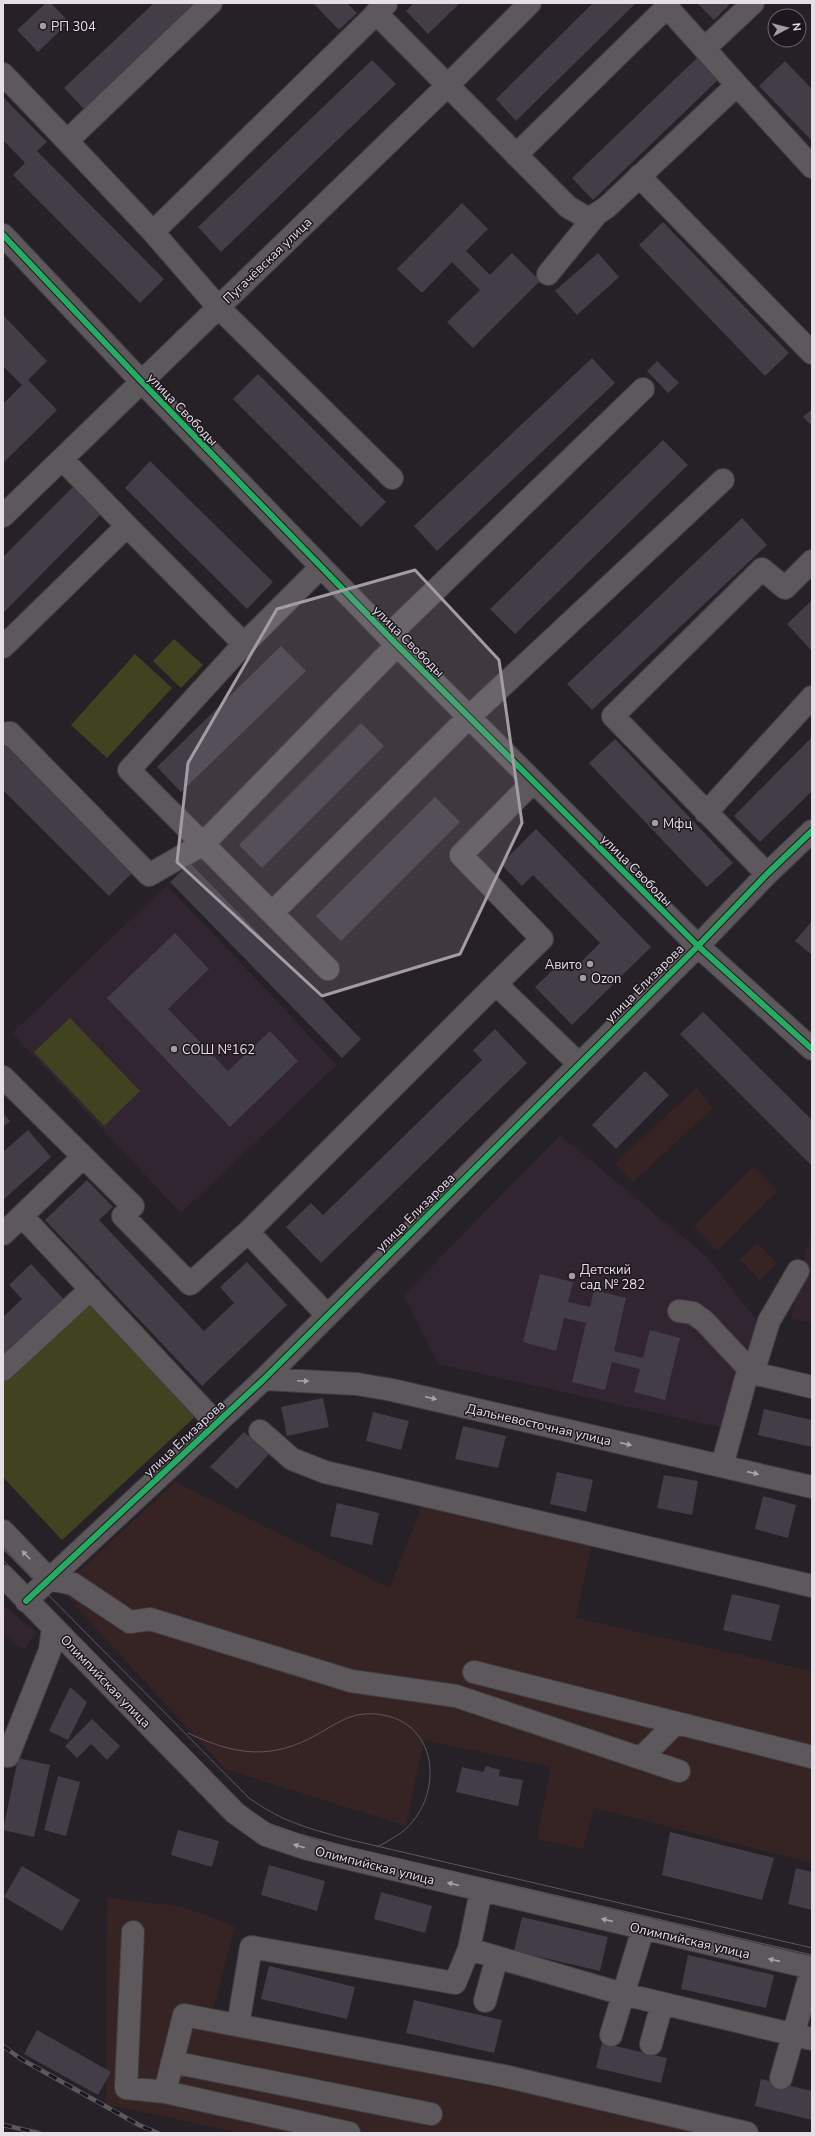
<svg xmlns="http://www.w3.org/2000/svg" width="815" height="2136" viewBox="0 0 815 2136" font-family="'Nunito Sans',sans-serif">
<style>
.built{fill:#312532}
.industrial{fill:#352423}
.medical{fill:#31242e}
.green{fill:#41421f}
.building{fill:#423d47}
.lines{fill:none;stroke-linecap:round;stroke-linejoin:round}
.minor-casing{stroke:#423e42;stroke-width:24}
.minor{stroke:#5c585c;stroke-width:22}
.tram{stroke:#5d585d;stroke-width:1}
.rail-casing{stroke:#5d585d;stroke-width:4.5}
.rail{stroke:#1e161e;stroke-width:3;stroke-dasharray:9;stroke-linecap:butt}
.cycleway-casing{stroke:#1e161e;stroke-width:8}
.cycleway{stroke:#26ab63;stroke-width:6}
.oneway{fill:#a8a3a8}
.marked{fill:#a39da3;fill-opacity:0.2;stroke:#a39da3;stroke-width:3;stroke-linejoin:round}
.poi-dot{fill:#a39da3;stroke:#1e161e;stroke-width:1.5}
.labels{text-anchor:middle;stroke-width:3;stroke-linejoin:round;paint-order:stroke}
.poi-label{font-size:13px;fill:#e6e0e6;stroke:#1e161e;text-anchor:start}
.street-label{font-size:13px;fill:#e6e0e6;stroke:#1e161e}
</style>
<rect width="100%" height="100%" fill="#262126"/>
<path class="built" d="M167,885L337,1065L181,1213L12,1033Z
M560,1135L706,1256L758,1322L723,1428L438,1364L404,1295Z
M3,1605L36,1632L24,1650L3,1634Z"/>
<path class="industrial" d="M696,1088L713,1108L633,1182L615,1163Z
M754,1166L778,1191L717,1251L694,1226Z
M757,1243L777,1263L760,1280L740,1259Z
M175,1482L390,1588L423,1503L591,1546L576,1618L812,1671V1863L594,1808L583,1849L537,1839L551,1767L424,1740L406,1826L225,1769L60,1589Z
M107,1898L180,1906L235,1926L208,2029L725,2133H240L106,2104Z"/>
<path class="medical" d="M812,1227V1323L791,1318Z"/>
<path class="green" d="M174,639L203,665L181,688L153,661Z
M135,654L172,688L107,758L71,725Z
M70,1018L140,1091L104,1126L34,1052Z
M87,1297L197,1415L62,1540L3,1477V1376Z"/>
<path class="building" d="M46,3H51L69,22L38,52L17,30Z
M154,3H198L85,110L64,88Z
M313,3H347L357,13L339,30Z
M414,3H460L428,34L406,11Z
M593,3H636L516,121L496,99Z
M697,3H731L714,20Z
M700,55L721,77L593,200L572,178Z
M372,60L396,84L221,252L198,227Z
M785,61L812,89V141L759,86Z
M3,97L47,142L37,151L164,279L140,303L13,175L25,163L3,140Z
M462,203L488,229L466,251L490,275L512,253L540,281L473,348L447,322L480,290L452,262L422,293L397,269Z
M663,222L789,353L765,376L639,245Z
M598,253L619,277L577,315L555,291Z
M3,315L47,361L28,380L57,410L3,463V404L22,385L3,366Z
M592,358L615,383L437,551L414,526Z
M657,361L679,383L668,393L647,371Z
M258,374L386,502L361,527L233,399Z
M812,409V426L803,417Z
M663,440L688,465L515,634L490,609Z
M150,461L273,582L247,609L125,488Z
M76,484L104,511L3,613V557Z
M742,518L767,545L592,710L567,684Z
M812,600V649L811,650L787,624Z
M281,646L306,671L181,792L157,767Z
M361,723L384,746L262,868L239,845Z
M812,737V791L760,842L734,816Z
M615,739L733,863L707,887L589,763Z
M6,743L134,871L109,896L3,790V747Z
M435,797L460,822L341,941L316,916Z
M536,829L651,947L572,1025L535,987L561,962L571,972L600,943L533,875L522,886L501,864Z
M190,863L361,1039L342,1058L170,882Z
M812,921V955L795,941Z
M175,933L209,969L168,1009L228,1071L270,1031L298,1061L230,1127L107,998Z
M703,1012L812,1120V1166L680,1034Z
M495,1029L527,1063L321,1263L286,1227L311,1203L323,1215L482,1060L473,1050Z
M645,1071L669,1095L616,1149L592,1125Z
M3,1113L10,1121L3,1127Z
M28,1130L51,1157L3,1200V1152Z
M87,1180L113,1207L99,1220L204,1331L234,1303L220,1287L247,1262L287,1305L202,1386L45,1220Z
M31,1264L70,1306L3,1369V1317L22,1299L9,1285Z
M540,1274L573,1282L568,1302L590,1307L594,1290L626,1298L614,1351L643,1358L650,1330L680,1338L665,1400L634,1392L640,1369L612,1362L605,1390L572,1382L586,1323L564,1318L556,1351L523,1342Z
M323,1398L329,1427L287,1436L281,1407Z
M764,1409L812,1420V1447L758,1435Z
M373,1412L409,1421L401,1450L366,1441Z
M463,1426L506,1436L498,1468L455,1459Z
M244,1432L269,1454L237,1489L210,1467Z
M557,1472L593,1480L586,1512L550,1504Z
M664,1475L698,1481L692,1515L657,1508Z
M763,1496L796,1505L788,1538L755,1529Z
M337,1503L379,1513L372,1545L330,1536Z
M732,1594L780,1605L771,1641L723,1630Z
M70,1687L87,1702L68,1740L49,1731Z
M92,1719L120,1746L107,1760L91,1744L77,1758L65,1746Z
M18,1758L50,1765L34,1837L3,1830Z
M486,1766L500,1770L499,1776L523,1780L518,1806L456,1792L462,1767L483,1772Z
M58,1776L80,1782L66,1836L44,1830Z
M178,1830L219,1841L212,1867L171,1855Z
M670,1832L774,1858L762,1900L662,1875Z
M269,1865L325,1881L317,1911L261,1895Z
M22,1866L80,1900L62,1931L4,1897Z
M796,1868L812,1872V1910L788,1904Z
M381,1892L432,1906L425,1933L374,1919Z
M522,1917L608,1937L600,1971L514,1951Z
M688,1955L774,1975L766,2008L681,1989Z
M269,1966L355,1987L347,2019L261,1999Z
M414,2000L502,2020L494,2053L406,2033Z
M37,2030L111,2072L98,2095L24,2054Z
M602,2043L667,2058L661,2083L596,2068Z
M761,2079L812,2091V2120L755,2106Z"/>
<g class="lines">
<defs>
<path id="minor" d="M211,3L67,141L153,232L386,4
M376,13L568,207L589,219L607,207L737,85L667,7L516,155
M705,48L753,3
M3,74L67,141
M737,85L812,167
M639,176L812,353
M153,232L218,307L392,478
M3,235L141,381L397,645L698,946L812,1049
M548,274L596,215
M3,516L447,86L530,3
M127,526L244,644L321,567
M388,636L643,389
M244,644L129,770L328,969
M3,647L127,526L62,459
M3,734L10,733L149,875L203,844L397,645
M533,782L461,855L542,939L496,984L579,1064
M706,813L812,697
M767,874L613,716L762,569L785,588L812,561
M272,913L469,717L723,480
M3,1077L133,1206L123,1216L190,1284L248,1232L327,1315
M22,1216L216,1423
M248,1232L496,984
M3,1234L83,1157
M679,1311L693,1313L704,1321L753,1373
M3,1370L91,1289
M753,1373L769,1321L798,1271
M264,1379L357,1384L392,1390L812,1487
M260,1431L292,1459L325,1472L812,1586
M722,1466L746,1378L753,1373L812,1387
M3,1531L49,1579
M3,1576L235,1813L266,1835L308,1849L812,1968
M49,1579L73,1584L130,1622L150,1619L351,1681L456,1696L679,1771
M26,1601L264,1379L698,946L767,874L812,831
M474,1672L812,1757
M8,1756L50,1650L53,1627
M641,1758L676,1723
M133,1932L126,2088L165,2092L184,2015L504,2076L747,2133
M469,1949L481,1891
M485,2001L497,1957
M238,2025L251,1947L455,1983L469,1949L623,1994L812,2039
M611,2035L643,1929
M651,2044L662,2004
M172,2062L431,2114
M781,2078L812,1968
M165,2092L349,2133"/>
</defs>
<use href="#minor" class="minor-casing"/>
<use href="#minor" class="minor"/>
<path class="tram" d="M3,1549L249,1798C284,1823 311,1829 351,1840L812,1948
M3,1560L246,1808L268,1823L296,1833L348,1847L812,1955
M188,1733C235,1755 271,1761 318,1734C341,1721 354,1710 383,1715C445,1726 443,1810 393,1838C388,1841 382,1845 377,1847"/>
<defs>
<path id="rail" d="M3,2046L21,2059L139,2125L158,2133
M3,2125L39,2133"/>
</defs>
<use href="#rail" class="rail-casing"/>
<use href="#rail" class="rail"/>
<defs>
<path id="cycleway" d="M3,235L141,381L397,645L698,946L812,1049
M26,1601L264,1379L698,946L767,874L812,831"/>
</defs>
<use href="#cycleway" class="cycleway-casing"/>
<use href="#cycleway" class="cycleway"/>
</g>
<defs><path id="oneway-solid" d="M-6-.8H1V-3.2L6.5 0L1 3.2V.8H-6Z"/></defs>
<g class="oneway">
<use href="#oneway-solid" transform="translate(303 1381) rotate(3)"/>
<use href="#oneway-solid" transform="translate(431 1398) rotate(13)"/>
<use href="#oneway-solid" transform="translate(626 1444) rotate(13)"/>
<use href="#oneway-solid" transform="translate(753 1473) rotate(13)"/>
<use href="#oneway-solid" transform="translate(26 1555) rotate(-134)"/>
<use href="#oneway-solid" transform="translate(299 1846) rotate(-163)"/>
<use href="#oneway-solid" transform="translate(453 1884) rotate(-166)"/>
<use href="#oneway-solid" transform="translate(607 1920) rotate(-167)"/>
<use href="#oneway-solid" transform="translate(774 1960) rotate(-167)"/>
</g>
<path class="marked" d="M415,570L499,660L522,823L460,954L322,996L177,862L188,763L277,609Z"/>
<g class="poi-dot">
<circle cx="43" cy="26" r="4"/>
<circle cx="655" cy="823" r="4"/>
<circle cx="590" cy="964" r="4"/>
<circle cx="583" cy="978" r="4"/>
<circle cx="174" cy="1049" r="4"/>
<circle cx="572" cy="1276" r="4"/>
</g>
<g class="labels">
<g class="poi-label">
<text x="51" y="31">РП 304</text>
<text x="663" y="828">Мфц</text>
<text x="582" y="969" text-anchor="end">Авито</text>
<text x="591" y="983">Ozon</text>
<text x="182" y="1054">СОШ №162</text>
<text x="580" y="1274">Детский<tspan x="580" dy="15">сад № 282</tspan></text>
</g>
<g class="street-label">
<text transform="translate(267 260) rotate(-44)" y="5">Пугачёвская улица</text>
<text transform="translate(183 409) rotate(46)" y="5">улица Свободы</text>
<text transform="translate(409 641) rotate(45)" y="5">улица Свободы</text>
<text transform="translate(637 870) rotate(45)" y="5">улица Свободы</text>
<text transform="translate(644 983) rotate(-45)" y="5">улица Елизарова</text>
<text transform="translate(415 1212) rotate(-45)" y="5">улица Елизарова</text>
<text transform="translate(539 1424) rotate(13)" y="5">Дальневосточная улица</text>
<text transform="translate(184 1438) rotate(-43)" y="5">улица Елизарова</text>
<text transform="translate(106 1681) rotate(46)" y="5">Олимпийская улица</text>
<text transform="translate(375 1865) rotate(14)" y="5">Олимпийская улица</text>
<text transform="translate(690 1940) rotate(13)" y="5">Олимпийская улица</text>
</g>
</g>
<rect width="815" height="2136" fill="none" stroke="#e6e0e6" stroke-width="8"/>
<g transform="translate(787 28) rotate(83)"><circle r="19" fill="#1e161e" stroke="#6e676e"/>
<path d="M0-3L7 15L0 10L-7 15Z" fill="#a39da3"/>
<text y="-6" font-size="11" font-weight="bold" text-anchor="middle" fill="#e6e0e6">N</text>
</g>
</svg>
